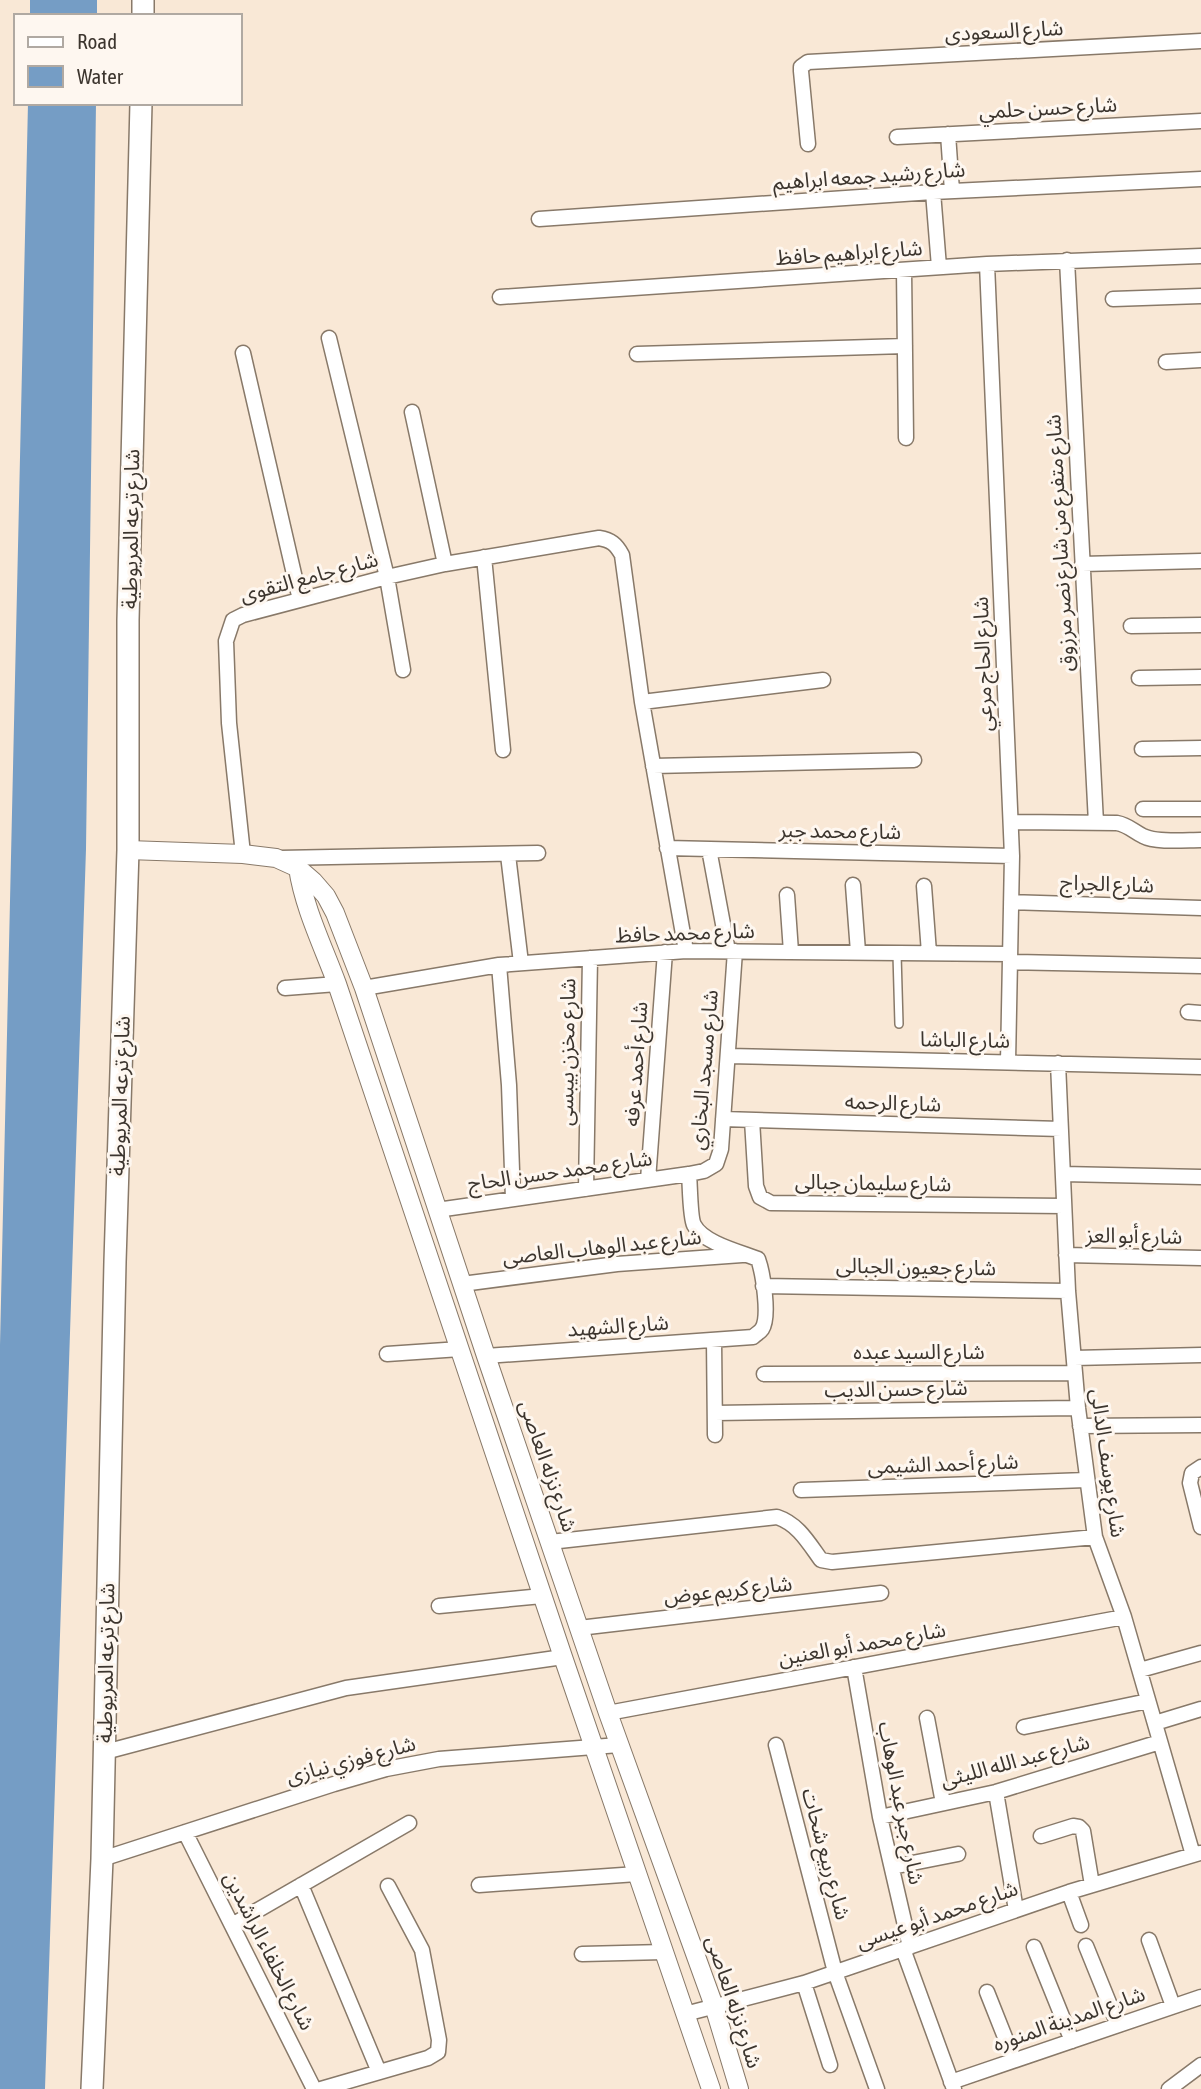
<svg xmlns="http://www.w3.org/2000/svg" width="1201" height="2089" viewBox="0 0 1201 2089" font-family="'Asap Condensed','Noto Sans Arabic',sans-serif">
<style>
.water{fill:#759dc5}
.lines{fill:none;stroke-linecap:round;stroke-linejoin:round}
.service-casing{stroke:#887969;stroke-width:10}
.minor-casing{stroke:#887969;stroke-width:17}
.tertiary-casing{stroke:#887969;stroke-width:20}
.secondary-casing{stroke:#887969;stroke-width:24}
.service{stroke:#fff;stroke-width:7}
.minor{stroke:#fff;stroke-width:14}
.tertiary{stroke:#fff;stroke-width:18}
.secondary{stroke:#fff;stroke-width:21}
.labels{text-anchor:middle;stroke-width:6;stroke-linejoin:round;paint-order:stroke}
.street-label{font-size:21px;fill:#3c352e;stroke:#fef7f0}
</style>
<rect width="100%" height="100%" fill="#f9e8d6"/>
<path class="water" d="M30,0H97V16H30Z
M28,103H96L86,849L45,2089H0V1345Z"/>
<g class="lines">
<defs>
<path id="service" d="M897,954L899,1024"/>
<path id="minor" d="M948,134L952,191
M897,137L1201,121
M808,144L801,71V67L808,62L1201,41
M933,192L939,267
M539,219L933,192L1201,179
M1067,260L1096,823
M987,264L1012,856L1008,1062
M904,270L906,438
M500,297L987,264L1201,256
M1113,299L1201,296
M329,338L387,577L403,670
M243,353L300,600
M637,354L905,346
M1166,362L1201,360
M412,412L445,564
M484,557L503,750
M1082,564L1201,561
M1131,626L1201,625
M1139,678L1201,677
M642,702L823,680
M1142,749L1201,748
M653,766L914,760
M1143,809H1201
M1011,822L1117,823C1128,825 1133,831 1143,836C1156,843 1186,840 1201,840
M667,848L1012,856
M709,849L728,951
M243,854L229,723L226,641L233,620L243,615L387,577L445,564L599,538C611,540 616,544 622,555L642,702L686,951
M508,855L521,963
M280,858L538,853
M853,885L858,952
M924,886L929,953
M787,895L791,952
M1011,902L1201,908
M1010,962L1201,966
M499,965L509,1085L513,1199
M285,988L337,984
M364,988L499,965L686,951L1010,954
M1188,1012L1201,1013
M728,1056L1201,1067
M1058,1063L1068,1291L1078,1408L1095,1537L1124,1617L1193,1855
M723,1119L1061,1129
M752,1120L756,1186L760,1197L771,1203L1064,1206
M1063,1174L1201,1177
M648,1180L665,952
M586,1189L590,958
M437,1210L689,1174L704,1171L716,1164L721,1149L735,951
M1066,1255L1201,1258
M462,1284L617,1264L742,1255
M763,1286L1068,1291
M714,1340L715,1435
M387,1354L460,1349
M486,1356L753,1337C756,1334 760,1332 762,1329C770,1317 763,1273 758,1259C740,1252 703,1243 694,1225C690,1218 690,1184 689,1174
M1074,1358L1201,1355
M764,1374L1075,1373
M715,1413L1078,1408
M1080,1426L1201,1425
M1201,1467L1192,1473L1190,1483L1201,1527
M801,1490L1086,1480
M550,1542L777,1517C798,1524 808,1542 821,1560L832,1562L1095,1537
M439,1606L542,1596
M579,1628L881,1593
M854,1667L880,1817L910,1947
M1140,1670L1201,1653
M608,1713L1124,1617
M927,1718L943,1803
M1155,1723L1201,1709
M1024,1727L1148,1701
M776,1745L835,1972L877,2089
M105,1752L346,1688L563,1657
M996,1792L1016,1910
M880,1817L996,1792L1160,1742
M185,1832L314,2089
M1041,1836L1073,1826L1079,1827L1083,1831L1092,1885
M102,1859L334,1784L386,1769L439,1759L619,1745
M892,1867L958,1854
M301,1885L379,2072
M479,1885L637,1874
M1069,1892L1081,1925
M232,1925L409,1823
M1149,1940L1173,2006
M1086,1946L1118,2025
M1034,1947L1072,2041
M903,1949L954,2089
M582,1954L664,1952
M804,1983L830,2065
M987,1992L1014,2060
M685,2014L804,1983L1069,1892L1200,1853
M951,2082L1201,1997
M321,2089L428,2058L438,2052L439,2040L422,1950L388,1886
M1169,2089L1201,2065"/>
<path id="tertiary" d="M128,850L243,854L276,858L298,868L313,881L326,896L335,913L364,988L486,1356L608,1713L714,2006L739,2089
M298,868C304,908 323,946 337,984L563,1657L711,2089"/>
<path id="secondary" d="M143,16V0
M92,2089L102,1859L115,1262L128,850V620L141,103"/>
</defs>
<use href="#service" class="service-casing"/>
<use href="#minor" class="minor-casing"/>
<use href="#tertiary" class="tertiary-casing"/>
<use href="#secondary" class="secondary-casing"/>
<use href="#service" class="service"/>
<use href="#minor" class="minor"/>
<use href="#tertiary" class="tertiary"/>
<use href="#secondary" class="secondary"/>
</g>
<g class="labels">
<g class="street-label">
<text transform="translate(1004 31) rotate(-3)" y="7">شارع السعودى</text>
<text transform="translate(1048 108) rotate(-3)" y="7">شارع حسن حلمي</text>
<text transform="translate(869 176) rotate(-4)" y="7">شارع رشيد جمعه ابراهيم</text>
<text transform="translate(849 253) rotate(-4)" y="7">شارع ابراهيم حافظ</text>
<text transform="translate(131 529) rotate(-89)" y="7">شارع ترعه المريوطية</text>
<text transform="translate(1060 543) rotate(-93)" y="7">شارع متفرع من شارع نصر مرزوق</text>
<text transform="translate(309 577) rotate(-15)" y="7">شارع جامع التقوى</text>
<text transform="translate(983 664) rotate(-92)" y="7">شارع الحاج مرعي</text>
<text transform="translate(840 831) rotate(1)" y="7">شارع محمد جبر</text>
<text transform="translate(1107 884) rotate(2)" y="7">شارع الجراج</text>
<text transform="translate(685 933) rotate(-2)" y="7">شارع محمد حافظ</text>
<text transform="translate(965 1040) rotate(1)" y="7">شارع الباشا</text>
<text transform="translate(567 1052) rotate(-89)" y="7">شارع مخزن بيبسى</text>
<text transform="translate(636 1064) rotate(-86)" y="7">شارع أحمد عرفه</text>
<text transform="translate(704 1070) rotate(-85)" y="7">شارع مسجد البخاري</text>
<text transform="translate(120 1096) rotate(-88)" y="7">شارع ترعه المريوطية</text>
<text transform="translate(893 1103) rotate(2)" y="7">شارع الرحمه</text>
<text transform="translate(560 1171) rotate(-8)" y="7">شارع محمد حسن الحاج</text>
<text transform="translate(873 1183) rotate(1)" y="7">شارع سليمان جبالى</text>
<text transform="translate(1134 1236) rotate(1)" y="7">شارع أبو العز</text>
<text transform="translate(602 1247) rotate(-6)" y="7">شارع عبد الوهاب العاصى</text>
<text transform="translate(916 1267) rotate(1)" y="7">شارع جعيون الجبالى</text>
<text transform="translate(618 1326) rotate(-4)" y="7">شارع الشهيد</text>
<text x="919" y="1359">شارع السيد عبده</text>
<text transform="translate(896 1389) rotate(-1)" y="7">شارع حسن الديب</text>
<text transform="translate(1108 1463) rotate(82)" y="7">شارع يوسف الدالى</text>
<text transform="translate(943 1464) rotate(-2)" y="7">شارع أحمد الشيمى</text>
<text transform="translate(548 1466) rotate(71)" y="7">شارع نزله العاصى</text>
<text transform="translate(728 1590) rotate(-6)" y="7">شارع كريم عوض</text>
<text transform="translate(862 1644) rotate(-10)" y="7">شارع محمد أبو العنين</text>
<text transform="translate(106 1663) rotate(-89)" y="7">شارع ترعه المريوطية</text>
<text transform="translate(351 1760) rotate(-15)" y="7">شارع فوزي نيازى</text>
<text transform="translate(1015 1761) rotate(-15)" y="7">شارع عبد الله الليثى</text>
<text transform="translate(901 1803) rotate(79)" y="7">شارع جبر عبد الوهاب</text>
<text transform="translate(826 1854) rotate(75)" y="7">شارع ربيع شحات</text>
<text transform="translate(937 1915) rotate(-19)" y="7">شارع محمد أبو عيسى</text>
<text transform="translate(269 1951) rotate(63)" y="7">شارع الخلفاء الراشدين</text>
<text transform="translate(734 2002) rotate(72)" y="7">شارع نزله العاصى</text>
<text transform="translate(1069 2019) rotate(-19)" y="7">شارع المدينة المنوره</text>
</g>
</g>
<rect x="14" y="14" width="228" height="91" fill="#fef7f0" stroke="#b0a9a2" stroke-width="2"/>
<rect x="28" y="37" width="35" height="10" fill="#ffffff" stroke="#b0a9a2" stroke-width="2"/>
<text x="77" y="49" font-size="21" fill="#3c352e">Road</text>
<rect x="28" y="66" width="35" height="21" fill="#759dc5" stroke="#b0a9a2" stroke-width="2"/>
<text x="77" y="84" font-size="21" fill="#3c352e">Water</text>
</svg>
